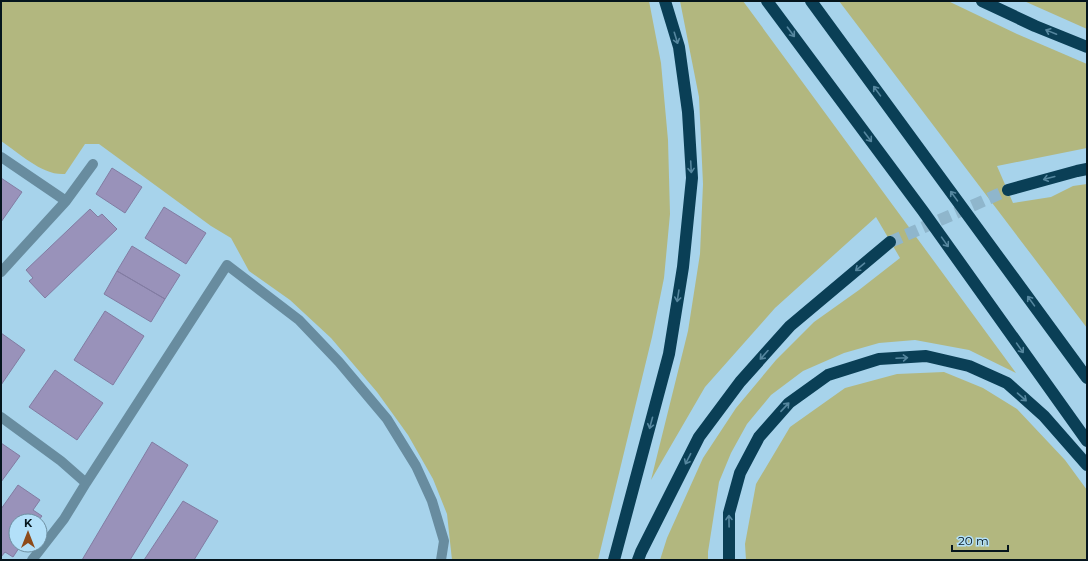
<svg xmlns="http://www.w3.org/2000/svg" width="1088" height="561" viewBox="0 0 1088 561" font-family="Montserrat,sans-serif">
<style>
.green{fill:#b2b77f}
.building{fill:#9992ba;stroke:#827ca2}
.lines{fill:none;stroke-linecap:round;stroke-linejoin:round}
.highway-tunnel{stroke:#8fb6cc;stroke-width:12;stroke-dasharray:12 6;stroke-linecap:butt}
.street{stroke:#688c9f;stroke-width:10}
.highway{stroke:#0a3f56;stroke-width:12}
.oneway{stroke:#56879f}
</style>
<rect width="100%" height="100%" fill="#a7d3eb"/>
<path class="green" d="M1,1H649L661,63L668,140L670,214L664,278L652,337L598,560H452L447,514L433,479L408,435L377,392L331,338L290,300L249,271L231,238L211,226L99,144H85L65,174C43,176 19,153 1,141Z
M680,1H743L1016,373L969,350L915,340L879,343L844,353L803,371L771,395L747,424L731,453L719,482L708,552V560H660L667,538L703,458L736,408L776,360L814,322L859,290L900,258L876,217L775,308L705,387L651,480L688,331L700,254L703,184L699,97Z
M839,1H948L1017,34L1087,64V148L997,166L1013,203L1051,197L1073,186L1087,184V328Z
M1024,1H1087V29Z
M944,372L983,388L1017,409L1065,460L1087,490V560H746L745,544L756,484L790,427L845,388L897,374Z"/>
<path class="building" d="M112,168L142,187L125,213L96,194Z
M1,178L22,192L1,222Z
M164,207L206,233L186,264L145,238Z
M90,209L98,217L102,214L117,229L45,298L29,281L33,278L26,270Z
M132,246L180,275L165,299L117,271Z
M117,271L165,299L151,322L104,294Z
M105,311L144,336L113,385L74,360Z
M1,333L25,350L1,385Z
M55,370L103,403L77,440L29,407Z
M152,442L188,465L130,560H82Z
M1,443L20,456L1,482Z
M18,485L40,500L33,510L42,516L38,521H16V545H21L13,557L5,552L1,557V509Z
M183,501L218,521L194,560H144Z"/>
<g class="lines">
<path class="highway-tunnel" d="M890,242L1008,190"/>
<path class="street" d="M1,157L66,201
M1,272L66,201L93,164
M1,417L61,461L86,483
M32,560L64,519L86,483L227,265L299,320L339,362L387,419L416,466L432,501L444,541L441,560"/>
<path class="highway" d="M767,1L923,211L1087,441
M811,1L1087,378
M982,1L1035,26L1087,47
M1008,190L1077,171L1087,169
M614,560L669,354L683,267L692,178L688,112L679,47L665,1
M638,560L641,552L699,437L740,382L790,326L890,242
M729,560V513L740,473L759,437L789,403L828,375L879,359L926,356L969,366L1007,383L1044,416L1087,465"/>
</g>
<defs><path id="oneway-shaft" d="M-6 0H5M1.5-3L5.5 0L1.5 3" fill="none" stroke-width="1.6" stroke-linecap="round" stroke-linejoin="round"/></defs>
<g class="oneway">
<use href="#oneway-shaft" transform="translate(791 32) rotate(53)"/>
<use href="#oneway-shaft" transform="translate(1051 32) rotate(-158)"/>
<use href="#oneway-shaft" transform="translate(676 38) rotate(73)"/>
<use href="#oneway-shaft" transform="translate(877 91) rotate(-126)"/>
<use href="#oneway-shaft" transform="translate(868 137) rotate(53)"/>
<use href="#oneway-shaft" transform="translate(691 167) rotate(87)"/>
<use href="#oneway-shaft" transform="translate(1049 178) rotate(165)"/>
<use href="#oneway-shaft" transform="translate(954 196) rotate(-126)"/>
<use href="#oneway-shaft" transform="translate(945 242) rotate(55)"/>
<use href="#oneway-shaft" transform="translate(860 267) rotate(140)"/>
<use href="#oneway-shaft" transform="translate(678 296) rotate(99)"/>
<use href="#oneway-shaft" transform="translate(1031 301) rotate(-126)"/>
<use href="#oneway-shaft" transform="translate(1020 348) rotate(55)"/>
<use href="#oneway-shaft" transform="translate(764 355) rotate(132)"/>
<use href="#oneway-shaft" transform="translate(902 358) rotate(-3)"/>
<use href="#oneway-shaft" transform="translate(1022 397) rotate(41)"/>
<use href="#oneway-shaft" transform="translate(785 407) rotate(-47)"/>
<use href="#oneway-shaft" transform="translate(651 423) rotate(105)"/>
<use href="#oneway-shaft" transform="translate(688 459) rotate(117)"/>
<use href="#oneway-shaft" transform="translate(729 521) rotate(-91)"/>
</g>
<rect width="1088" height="561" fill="none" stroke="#05151d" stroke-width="4"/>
<g transform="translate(28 533)"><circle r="19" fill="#b3e0f9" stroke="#6d8fa1"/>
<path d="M0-3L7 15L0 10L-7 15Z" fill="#8e4b1b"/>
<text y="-6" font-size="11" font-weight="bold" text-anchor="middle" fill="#05151d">K</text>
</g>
<path d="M952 545v6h56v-6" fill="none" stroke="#05151d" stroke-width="2"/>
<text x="958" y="545" font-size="12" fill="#05151d" stroke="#b3e0f9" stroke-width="3" paint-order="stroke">20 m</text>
</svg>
